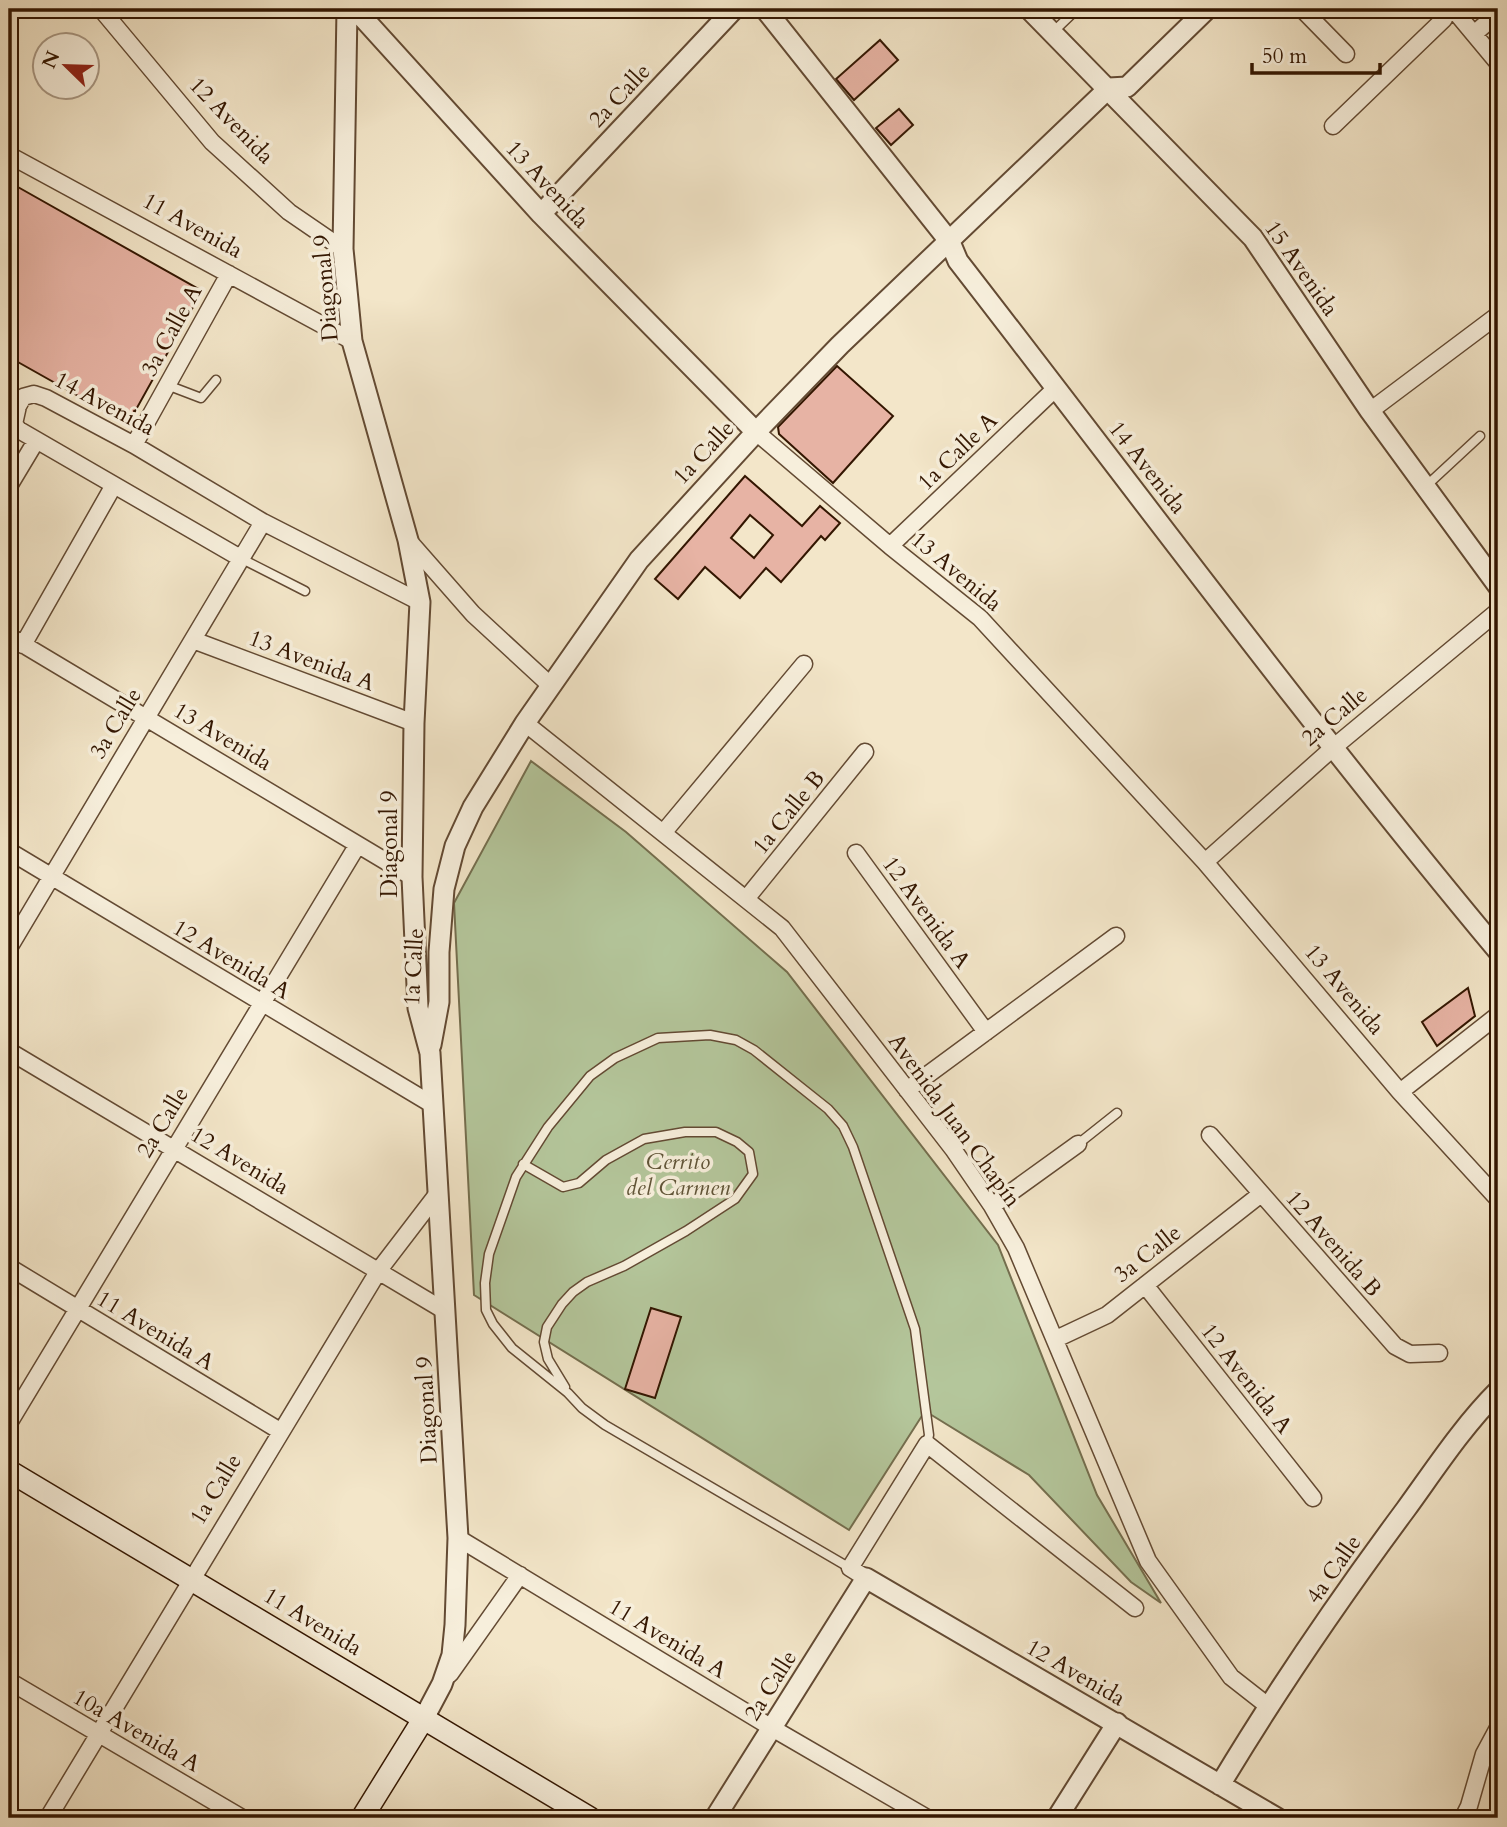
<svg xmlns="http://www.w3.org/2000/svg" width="1507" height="1827" viewBox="0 0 1507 1827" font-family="Cardo,serif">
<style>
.green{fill:#b4c69b;stroke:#746e4e;stroke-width:2}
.building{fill:#e7b3a4;stroke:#331601;stroke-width:2;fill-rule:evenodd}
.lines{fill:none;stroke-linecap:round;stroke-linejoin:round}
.service-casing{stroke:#634a33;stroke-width:11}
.minor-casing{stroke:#634a33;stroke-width:19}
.tertiary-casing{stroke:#634a33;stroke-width:23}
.secondary-casing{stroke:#331601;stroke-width:24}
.service{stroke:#f7efdc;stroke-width:8}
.minor{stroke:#f7efdc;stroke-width:16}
.tertiary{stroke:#f7efdc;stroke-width:19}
.secondary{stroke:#f7efdc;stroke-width:21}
.labels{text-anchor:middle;stroke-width:7;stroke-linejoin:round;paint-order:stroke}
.street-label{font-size:23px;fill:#331601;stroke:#f7efdc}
.park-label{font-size:23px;font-style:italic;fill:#605437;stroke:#f7efdc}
</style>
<rect width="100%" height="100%" fill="#f3e6c9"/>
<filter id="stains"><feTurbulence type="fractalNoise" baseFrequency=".00286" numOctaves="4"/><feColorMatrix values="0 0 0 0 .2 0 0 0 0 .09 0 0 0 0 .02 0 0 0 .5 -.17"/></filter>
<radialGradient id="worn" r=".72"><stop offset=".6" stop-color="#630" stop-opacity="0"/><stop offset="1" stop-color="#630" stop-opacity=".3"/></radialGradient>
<path class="green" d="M531,761L626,832L787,972L998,1245L1097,1495L1161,1603L1131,1582L1029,1475L925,1411L849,1530L474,1295L454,903Z"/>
<path class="building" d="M880,40L898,60L854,100L836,79Z
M899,109L913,125L891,145L876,128Z
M9,182L202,291L128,424L9,357Z
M837,366L893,416L833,483L779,434L778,427Z
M745,476L802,526L820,506L840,523L825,540L821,536L781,582L766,568L740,598L705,567L678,599L655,579ZM750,515L773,535L754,558L731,538Z
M1468,988L1475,1016L1437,1046L1422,1022Z
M651,1308L681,1317L655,1398L625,1389Z"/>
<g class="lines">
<defs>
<path id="service" d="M1052,33L1077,9
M167,385L201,398L216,380
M1425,487L1480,436
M242,559L305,591
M1078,1144L1117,1113
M523,1164L563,1187L579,1183L606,1160L644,1139L685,1132H716L737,1142L749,1152L753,1174L735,1199L686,1231L624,1266L587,1282L573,1292L562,1304L547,1327L544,1342L548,1359L565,1387
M850,1568L605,1425L582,1408L568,1393L512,1348L493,1324L486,1310L485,1283L489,1254L516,1177L548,1127L590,1076L615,1058L658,1038L710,1035L736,1040L754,1050L828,1109L843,1126L853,1147L915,1329L929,1435L927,1444"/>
<path id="minor" d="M101,9L212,142L289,212L343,249
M1302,9L1346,54
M1453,9L1498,63
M1474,34L1498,13
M1333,126L1444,19L1436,9
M9,155L352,341
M1370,411L1498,315
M756,432L890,546L980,618L1205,862L1400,1092L1498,1199
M134,445L229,274
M9,486L36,441
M408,540L473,614L550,685
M890,546L1056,388
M242,559L19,430L14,424L18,406L23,397L34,394L46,398L134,445L263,522L420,602
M9,636L412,877
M193,640L414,723
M23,645L114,485
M525,723L782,928L953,1149L992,1206L1016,1248L1148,1561L1231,1677L1268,1706
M663,833L804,664
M9,851L433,1105
M856,853L986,1032
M1205,862L1334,747L1498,611
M746,899L865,752
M9,948L263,522
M9,1051L445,1311
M907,1090L1116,936
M1400,1092L1498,1015
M1210,1135L1395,1346L1410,1354L1439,1353
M992,1206L1078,1144
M9,1267L280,1431
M1145,1285L1313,1498
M1056,1339L1107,1315L1261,1194
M9,1423L357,846
M458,1538L772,1728L927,1818
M866,1578L850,1568L927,1444L1135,1608
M450,1674L520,1575
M9,1681L242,1818
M48,1818L379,1270L438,1193
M1463,1818L1469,1806L1484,1754L1498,1728"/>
<path id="tertiary" d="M347,9L343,249L352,341L408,540L420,602L414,723L412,877L418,1008L430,1053L458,1538L455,1625L452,1655L442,1684L424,1718
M355,9L541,214L756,432
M765,9L950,242L958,261C1137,492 1311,727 1498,951
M1029,9L1253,238L1370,411L1498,586
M541,214L734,9
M431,1045L439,1002V952L444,889L455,846L473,807L525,723L639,560L756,432L840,345L1109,88L1127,87L1207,9
M1220,1785C1277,1690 1340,1598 1406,1509C1435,1469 1463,1426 1498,1391
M715,1818L866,1578L1277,1818
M1057,1818L1117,1723"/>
<path id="secondary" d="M9,1471L590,1818
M362,1818L424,1718"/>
</defs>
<use href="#service" class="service-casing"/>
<use href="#minor" class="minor-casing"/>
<use href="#tertiary" class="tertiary-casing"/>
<use href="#secondary" class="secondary-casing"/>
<use href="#service" class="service"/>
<use href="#minor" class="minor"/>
<use href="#tertiary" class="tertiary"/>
<use href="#secondary" class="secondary"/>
</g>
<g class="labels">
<g class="street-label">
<text transform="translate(619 95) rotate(-47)" y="8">2a Calle</text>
<text transform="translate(232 120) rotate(46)" y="8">12 Avenida</text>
<text transform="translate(548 184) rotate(47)" y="8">13 Avenida</text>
<text transform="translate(193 225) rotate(29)" y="8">11 Avenida</text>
<text transform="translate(1302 268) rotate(55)" y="8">15 Avenida</text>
<text transform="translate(325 288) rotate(-95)" y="8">Diagonal 9</text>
<text transform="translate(171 330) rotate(-61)" y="8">3a Calle A</text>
<text transform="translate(105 403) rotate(28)" y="8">14 Avenida</text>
<text transform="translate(957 451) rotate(-44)" y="8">1a Calle A</text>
<text transform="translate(703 452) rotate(-47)" y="8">1a Calle</text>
<text transform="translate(1148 467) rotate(52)" y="8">14 Avenida</text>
<text transform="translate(957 571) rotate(40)" y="8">13 Avenida</text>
<text transform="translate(312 660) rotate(21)" y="8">13 Avenida A</text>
<text transform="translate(1334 716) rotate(-40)" y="8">2a Calle</text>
<text transform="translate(115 723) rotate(-59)" y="8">3a Calle</text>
<text transform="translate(223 736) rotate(31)" y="8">13 Avenida</text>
<text transform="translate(788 812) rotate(-51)" y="8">1a Calle B</text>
<text transform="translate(389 844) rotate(-90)" y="8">Diagonal 9</text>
<text transform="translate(927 912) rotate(54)" y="8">12 Avenida A</text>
<text transform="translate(232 959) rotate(31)" y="8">12 Avenida A</text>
<text transform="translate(413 967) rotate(-87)" y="8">1a Calle</text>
<text transform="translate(1345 989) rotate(50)" y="8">13 Avenida</text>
<text transform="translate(955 1120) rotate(54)" y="8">Avenida Juan Chapín</text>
<text transform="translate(162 1122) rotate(-59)" y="8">2a Calle</text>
<text transform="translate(240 1160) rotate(31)" y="8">12 Avenida</text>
<text transform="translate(1334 1243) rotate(49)" y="8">12 Avenida B</text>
<text transform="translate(1147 1253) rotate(-38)" y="8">3a Calle</text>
<text transform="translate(156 1330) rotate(31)" y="8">11 Avenida A</text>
<text transform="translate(1247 1378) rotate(52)" y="8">12 Avenida A</text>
<text transform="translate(426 1410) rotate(-93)" y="8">Diagonal 9</text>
<text transform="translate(215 1489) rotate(-59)" y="8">1a Calle</text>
<text transform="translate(1333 1569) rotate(-55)" y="8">4a Calle</text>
<text transform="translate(313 1621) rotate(31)" y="8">11 Avenida</text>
<text transform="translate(668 1638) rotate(31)" y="8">11 Avenida A</text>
<text transform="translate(1076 1672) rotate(30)" y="8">12 Avenida</text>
<text transform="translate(770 1685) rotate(-58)" y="8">2a Calle</text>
<text transform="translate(137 1730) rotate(30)" y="8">10a Avenida A</text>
</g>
<g class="park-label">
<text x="678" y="1169">Cerrito<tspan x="678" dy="26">del Carmen</tspan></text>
</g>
</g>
<rect width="1507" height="1827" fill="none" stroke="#f3e6c9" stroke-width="35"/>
<rect x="10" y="10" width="1486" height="1806" fill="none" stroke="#331601" stroke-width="3.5"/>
<rect x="18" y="18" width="1472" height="1792" fill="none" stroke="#331601" stroke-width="2"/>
<g transform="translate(66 66) rotate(293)"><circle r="33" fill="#f7efdc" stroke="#a99884" stroke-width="2"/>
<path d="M0-5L12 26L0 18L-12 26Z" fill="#8f2418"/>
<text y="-10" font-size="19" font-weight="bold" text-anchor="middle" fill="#331601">N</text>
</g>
<path d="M1252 63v10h128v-10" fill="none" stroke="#331601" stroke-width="3.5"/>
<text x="1262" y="63" font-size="21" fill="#331601" stroke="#f7efdc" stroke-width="5" paint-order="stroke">50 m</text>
<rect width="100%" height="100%" filter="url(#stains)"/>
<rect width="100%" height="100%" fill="url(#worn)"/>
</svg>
